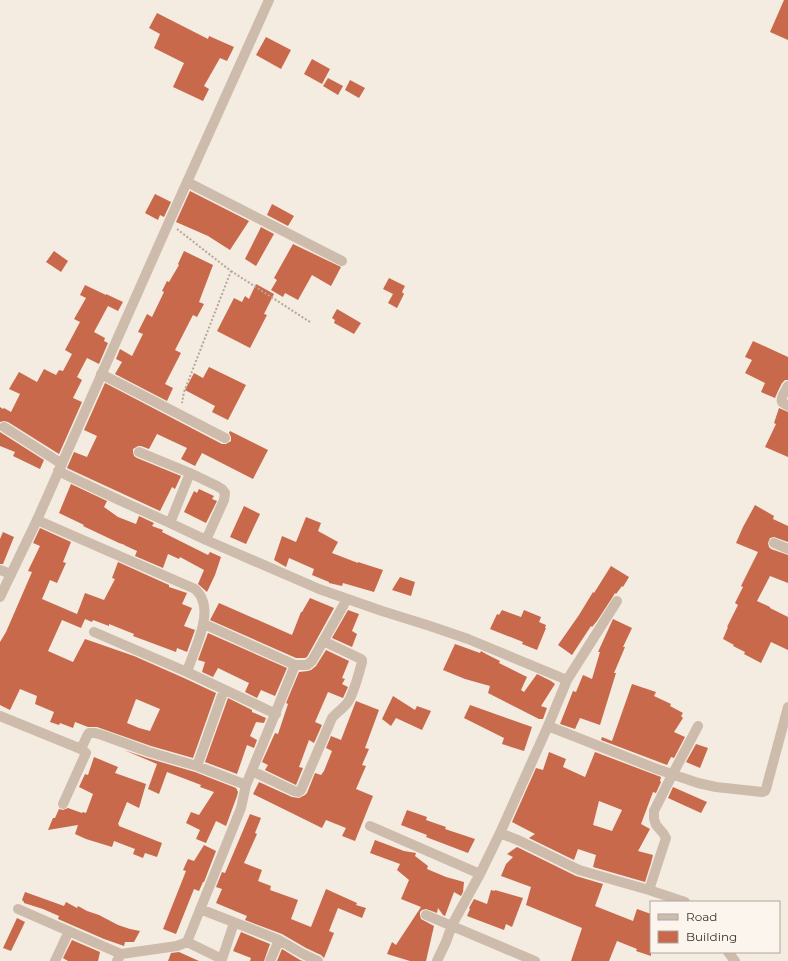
<svg xmlns="http://www.w3.org/2000/svg" width="788" height="961" viewBox="0 0 788 961" font-family="Montserrat,sans-serif">
<style>
.building{fill:#c8694b;fill-rule:evenodd}
.lines{fill:none;stroke-linecap:round;stroke-linejoin:round}
.path{stroke:#b9a596;stroke-width:2;stroke-dasharray:2 2;stroke-linecap:butt}
.minor{stroke:#cdbbac;stroke-width:10}
.tertiary{stroke:#cdbbac;stroke-width:10}
</style>
<rect width="100%" height="100%" fill="#f4ebe1"/>
<path class="building" d="M784,0H788V40L770,32Z
M157,13L208,39L209,36L234,47L227,61L220,58L204,86L209,89L203,101L173,87L184,63L154,48L160,34L149,28Z
M266,37L291,50L281,69L256,55Z
M312,59L330,69L322,84L304,74Z
M328,78L343,86L338,95L323,86Z
M350,80L365,88L359,98L345,90Z
M190,191L249,221L230,250L208,236L176,222Z
M155,194L171,202L164,217L160,215L158,220L145,213Z
M272,204L294,216L288,226L267,215Z
M261,227L274,234L256,266L245,259Z
M293,244L341,267L331,286L312,275L298,300L285,293L283,297L271,290L277,280L274,278Z
M54,251L68,261L61,272L46,262Z
M184,251L213,265L199,302L204,304L197,317L193,315L175,350L181,353L165,384L173,388L167,401L115,374L122,362L116,359L120,349L132,356L143,334L138,332L147,314L152,317L164,292L162,291L167,281L169,282L179,265L178,264Z
M389,278L405,286L402,292L404,294L397,308L388,303L393,294L383,289Z
M256,284L274,294L264,314L267,315L250,348L217,331L234,298L242,302L245,296L249,299Z
M85,285L106,295V294L123,302L118,311L108,306L94,332L105,338L104,341L108,343L99,364L87,358L77,377L82,380L73,398L82,402L59,454L8,422L4,421L0,422V407L3,409L4,408L11,412L20,394L9,389L19,372L37,382L44,369L56,375L59,370L63,371L72,354L65,350L80,322L74,319L86,298L80,295Z
M337,309L361,323L354,334L334,323L335,320L332,318Z
M753,341L788,357V380H785L782,383L778,391L775,398L761,392L765,383L745,373L752,360L745,357Z
M209,367L246,385L228,420L212,412L215,406L185,390L194,373L203,378Z
M105,383L222,444H226L231,441V437L229,433L230,431L268,450L253,479L202,453L195,466L181,459L187,448L157,434L149,449L141,446H138L133,449V452L134,456L137,458L181,476L175,489L172,487L160,511L67,468L74,452L87,457L97,436L84,430Z
M779,408L788,412V457L765,447L776,424L774,423Z
M0,432L44,460L40,469L13,456L15,452L0,446Z
M71,484L107,501L104,507L118,517L136,524L139,516L154,523L152,526L163,530L162,532L208,555L210,552L221,557L215,575L207,592L198,584L204,570L180,557L179,559L168,554L163,568L135,556L137,551L124,545H125L119,543L83,526L84,525L59,513Z
M199,489L214,496L212,499L217,501L206,523L184,512L194,491L197,493Z
M755,505L774,516L773,519L788,526V542L774,537L770,538L768,543L769,547L771,549L788,555V583L770,576L757,601L770,607V608L788,617V650L771,642L761,663L744,654L745,652L733,646L734,645L723,639L728,627H727L738,605L735,603L743,587L741,586L758,552L736,543L743,527Z
M244,506L260,514L246,544L230,537Z
M306,517L321,523L318,531L338,542L332,553L358,563V562L383,570L374,592L343,583L342,586L329,583V582L312,575L314,569L289,558L286,567L274,560L282,536L296,542Z
M40,528L71,542L63,562L66,563L57,583L50,580L42,599L77,614L85,593L104,600L115,579L112,578L118,562L169,585V587L187,593L182,604L192,608L184,626L195,630L187,652L177,648L176,652L133,636L134,634L109,624V626L93,620L92,622L85,619L81,628L62,620L48,651L73,662L85,639L134,656L184,678L216,693L193,758L151,746L97,727H88L75,722L73,728L60,723L59,725L50,722L54,712L35,704L37,696L20,689L10,710L0,705V642L6,632L32,572L28,571L40,546L33,543ZM136,699L160,709L150,731L139,728L127,723Z
M3,532L14,537L3,564H0V539Z
M611,566L629,577L623,587L622,586L616,594L615,593L612,598L597,621L592,627L591,626L572,655L558,645L579,615L593,592L594,593Z
M400,577L415,582L411,596L392,590Z
M310,598L334,608L307,657L305,658H296L210,620L219,603L292,635L301,612H302Z
M348,610L359,614L352,631L357,634L352,647L332,638Z
M502,610L521,617L524,610L541,617L539,622L546,625L545,628H546L537,650L522,644L523,642L490,629L497,614L499,615Z
M613,619L632,628L623,647H625L614,673H616L600,725L580,718L575,729L560,724L573,691L576,692L583,675L592,679L600,652H598Z
M208,633L287,668L275,696L261,690L257,698L245,692L249,683L218,668L213,677L202,672L205,662L198,660Z
M455,644L480,653L481,651L486,654L500,661L499,663L527,677L521,690L524,692L537,674L551,681L555,684L541,706L547,708L543,719H539L488,693L490,686L465,679L443,670Z
M326,650L349,661L342,678L345,679L342,684L348,687L343,698L328,692L315,722L322,725L314,743L309,740L299,767L303,768L296,785L265,770L268,765L262,762L275,733L278,734L288,704L286,703L299,672L308,671L311,670L316,666Z
M632,684L656,692L654,696L671,704L670,706L683,713L681,716L683,718L674,732L685,737L674,758L671,757L667,765L601,740L602,737L612,741Z
M393,696L415,710L417,706L431,711L422,730L396,718L391,726L382,719Z
M228,698L252,710V712L266,718L264,723L256,722L250,736L257,740L254,748L247,745L237,774L205,762Z
M356,701L379,710L365,748L369,749L362,765L366,766L356,789L373,796L355,841L342,836L346,828L326,820L322,828L253,794L259,782L292,797L299,798L305,795L307,793L315,773L321,775L324,771L332,751L326,748L331,736L341,740Z
M470,705L532,727L524,751L502,744L504,738L464,718Z
M696,744L708,748L700,768L686,762Z
M124,750L147,758L195,772L236,788L238,792L237,796L226,826L216,821L206,843L196,839L200,830L186,823L191,812L199,815L214,792L200,787L201,785L188,780L167,772L159,794L148,789L157,764Z
M549,752L566,759L563,767L585,777L595,752L661,777L660,781L661,782L656,793L653,792L641,824L650,829L638,851L653,855L651,863L645,882L593,867L596,855L578,849L574,860L529,838L535,834L512,822L536,768L543,770ZM599,801L622,810L612,831L593,825Z
M94,757L118,767L115,773L146,784L139,808L127,802L118,824L119,825V826L162,843L157,857L145,853L143,858L133,854L135,849L114,841L112,847L86,839L75,834L78,825L48,830L53,818H55L59,809L63,810L68,808L82,813L83,812L86,813L93,794L79,787L85,774L88,775Z
M673,787L707,802L701,813L668,798Z
M407,810L427,817L426,820L446,827L445,829L475,839L468,853L426,837L427,835L401,825Z
M250,814L261,818L255,833L257,834L244,863L262,870L258,881L271,886L270,890L298,900L291,919L311,927L326,889L357,903L356,905L366,908L362,918L338,908L329,931L334,933L324,958L321,955L306,948L282,934L245,920L247,916L216,903L222,889L216,887L222,872L225,873Z
M375,840L404,851L416,853L415,856L428,866L427,869L446,877L464,882L463,892L461,896L454,892L445,916L443,915L438,908L437,913L426,909L422,910L420,912V915L421,919L434,926L426,961H410L387,954L392,942L396,945L421,907L401,899L409,880L397,870L400,864L370,853Z
M204,845L216,851L204,882H203L199,891L194,889L176,934L163,929L186,871L183,870L188,859L194,861Z
M517,847L576,876L603,884L595,906L633,921L637,909L651,914V956L636,951L637,949L617,941L609,961H571L582,928L526,905L531,887L501,876L506,864L513,857L507,854Z
M491,890L495,891V890L523,898L512,927L506,924L504,930L467,916L470,909L469,908L474,899L487,904Z
M25,892L64,906L66,902L77,908L78,906L87,911L99,915L118,925L130,929L140,931L134,942H125L124,946L104,939L58,919L59,916L43,909L24,903V902L22,900Z
M17,918L25,922L11,951L3,948Z
M241,932L270,944L264,961H250L251,958L233,951Z
M72,940L100,952L98,961H68L63,958Z
M282,949L300,960L303,961H277Z
M179,952L199,961H168L171,953Z"/>
<g class="lines">
<path class="path" d="M177,229L218,261L231,271L184,392L182,403
M231,271L310,322"/>
<path class="minor" d="M187,182L342,261
M101,374L225,438
M788,386C786,390 780,398 782,402C783,403 787,405 788,406
M4,427L62,464
M139,452L190,473L217,486L222,489L225,493L224,500L206,540
M58,471L119,500L170,523L206,540L319,589L382,611L430,626L468,639L567,680
M37,520L195,589C198,592 201,595 202,599C211,619 193,652 187,672
M170,523L190,473
M774,543L788,549
M0,570L11,574
M204,624L295,665H307L312,661L347,599
M94,632L187,672L276,714
M0,716L81,749
M548,726L657,769L698,783L716,787L762,792L765,791L766,789L788,707
M197,766L224,690
M252,771L294,791L298,792L301,790L332,718C337,712 344,708 348,702C354,693 359,673 362,662V660L361,659L323,641
M63,804L86,753L81,749L87,736L89,733H95L102,735L149,752L197,766L246,785
M370,826L480,874
M500,833L520,841L579,870L649,890L685,902
M649,890L666,838L663,833L656,825L654,819V811L668,783L698,726
M18,909L121,954
M200,909L279,940L303,954L318,961
M426,915L535,961
M187,942L222,959L234,923
M728,952L735,961
M55,961L69,931
M117,961L121,954L177,946L187,942L241,808L246,785L295,665
M270,961L279,940
M437,961L446,942L452,925L480,874L500,833L548,726L567,680L617,601"/>
<path class="tertiary" d="M0,597L37,520L169,222L269,0"/>
</g>
<rect x="650" y="901" width="130" height="52" fill="#fbf5ee" stroke="#aea6a0"/>
<rect x="658" y="914" width="20" height="6" fill="#cdbbac" stroke="#aea6a0"/>
<text x="686" y="921" font-size="12" fill="#3b302b">Road</text>
<rect x="658" y="931" width="20" height="12" fill="#c8694b" stroke="#aea6a0"/>
<text x="686" y="941" font-size="12" fill="#3b302b">Building</text>
</svg>
